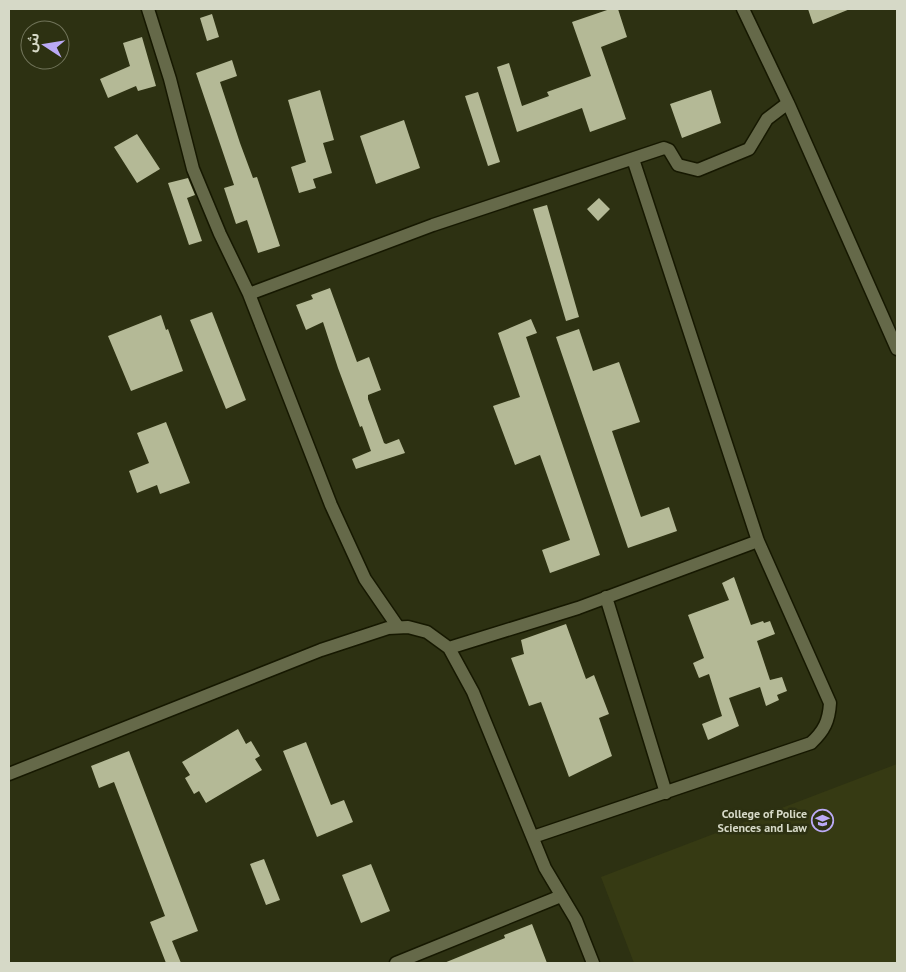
<svg xmlns="http://www.w3.org/2000/svg" width="906" height="972" viewBox="0 0 906 972" font-family="'PT Sans','Noto Sans Arabic',sans-serif">
<style>
.built{fill:#363a13}
.building{fill:#b4b996}
.lines{fill:none;stroke-linecap:round;stroke-linejoin:round}
.minor-casing{stroke:#161800;stroke-width:15}
.minor{stroke:#656949;stroke-width:12}
.labels{text-anchor:middle;stroke-width:5;stroke-linejoin:round;paint-order:stroke}
.poi-label{font-size:12px;font-weight:bold;fill:#d6d9c7;stroke:#2d3112;text-anchor:end}
</style>
<rect width="100%" height="100%" fill="#2d3112"/>
<path class="built" d="M897,764V963H634L601,877Z"/>
<path class="building" d="M610,9H618L627,37L601,47L626,119L590,132L582,108L517,132L497,67L509,63L522,106L549,96L547,92L591,76L572,22Z
M808,9H850L813,24Z
M212,14L219,37L207,41L200,18Z
M142,37L156,86L138,91L136,86L108,98L100,79L130,66L123,43Z
M232,60L237,76L220,82L240,143L253,178L257,177L280,246L258,253L247,220L236,224L224,188L234,185L196,73Z
M320,90L334,140L323,143L332,173L313,179L316,188L299,193L291,167L306,162L288,100Z
M711,90L721,123L682,138L670,104Z
M478,92L500,162L488,166L465,96Z
M404,120L420,168L376,184L360,136Z
M137,134L160,169L137,183L114,147Z
M188,178L195,195L187,198L202,241L189,245L168,183Z
M599,198L610,209L598,221L587,209Z
M547,205L579,317L566,321L533,209Z
M330,288L357,362L369,357L381,390L368,395V399L384,443L386,444L399,439L405,453L356,469L352,459L371,451L362,426L360,427L338,368L323,322L306,330L296,305L313,299L311,295Z
M212,312L246,400L226,409L190,320Z
M161,315L166,330L168,329L183,371L131,391L108,336Z
M531,319L537,333L526,337L600,555L550,573L542,550L570,540L540,455L515,465L493,406L520,397L498,333Z
M579,329L593,371L619,362L640,422L612,431L641,517L669,507L677,531L628,548L556,337Z
M166,422L190,483L160,494L157,485L137,493L129,471L149,463L137,433Z
M734,577L751,625L763,621L764,623L770,621L775,634L757,641L770,680L782,677L787,691L777,695L779,700L766,706L760,687L729,698L739,726L708,740L702,724L722,716L709,674L699,678L693,663L704,658L688,615L729,600L722,583Z
M566,624L586,679L594,675L609,714L599,718L612,756L569,777L541,702L529,706L511,658L524,654L521,640Z
M238,729L246,744L251,741L260,756L255,759L262,770L206,803L199,791L194,794L185,778L190,775L182,762Z
M306,742L331,805L344,800L353,822L317,837L283,751Z
M129,751L198,931L172,941L181,963H166L150,922L165,916L114,782L99,788L91,766Z
M264,859L280,900L266,905L250,864Z
M371,864L390,911L361,923L342,875Z
M532,924L547,963H444L505,938L504,935Z"/>
<g class="lines">
<defs>
<path id="minor" d="M148,9L170,79L193,169L220,234L249,294L331,505L365,579L398,627
M743,9L788,103L897,349
M249,294L433,225L664,148L669,150L678,165L698,170L749,149L767,119L788,103
M606,597L666,793
M449,648L578,608L758,541
M9,774L321,650L388,628L408,627L427,632L449,648L473,692L545,868L576,920L593,963
M533,837L811,743C824,731 829,721 830,703L758,541L633,159
M396,963L561,896"/>
</defs>
<use href="#minor" class="minor-casing"/>
<use href="#minor" class="minor"/>
</g>
<defs>
<symbol id="university-ring" viewBox="-11 -11 22 22"><circle r="9.5" fill="#2d3112" stroke="#bbaaf6" stroke-width="1.5"/><path d="M0-5L7-2L0 1L-7-2ZM-4 1L0 2.5L4 1V4Q0 6-4 4Z" fill="#bbaaf6"/></symbol>
</defs>
<g fill-rule="evenodd">
<use href="#university-ring" x="810" y="808" width="25" height="25"/>
</g>
<g class="labels">
<g class="poi-label">
<text x="807" y="818">College of Police<tspan x="807" dy="14">Sciences and Law</tspan></text>
</g>
</g>
<rect width="906" height="972" fill="none" stroke="#d6d9c7" stroke-width="20"/>
<g transform="translate(45 45) rotate(282)"><circle r="24" fill="#2d3112" stroke="#71745a"/>
<path d="M0-4L9 19L0 12L-9 19Z" fill="#bbaaf6"/>
<text y="-8" font-size="14" font-weight="bold" text-anchor="middle" fill="#d6d9c7">ش</text>
</g>
</svg>
